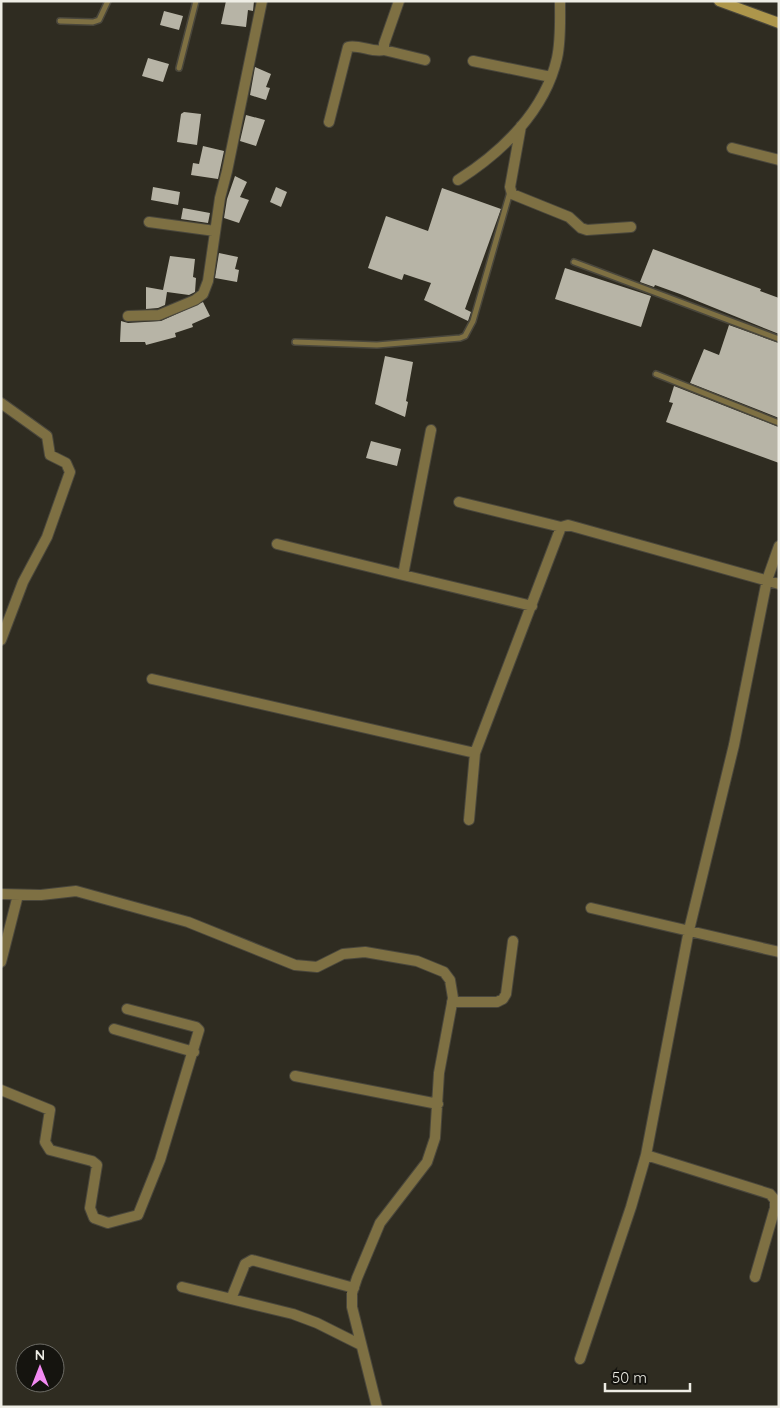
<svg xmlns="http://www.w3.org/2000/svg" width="780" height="1408" viewBox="0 0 780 1408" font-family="Quicksand,sans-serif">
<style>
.building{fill:#b7b4a6}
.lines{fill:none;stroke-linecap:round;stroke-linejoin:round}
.lane-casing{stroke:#4a473c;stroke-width:8}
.street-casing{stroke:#4a473c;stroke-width:12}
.secondary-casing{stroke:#4a473c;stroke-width:12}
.lane{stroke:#7e7043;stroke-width:5}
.street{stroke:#7e7043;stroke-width:10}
.secondary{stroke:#ad964b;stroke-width:10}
</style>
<rect width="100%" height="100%" fill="#2f2c21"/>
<path class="building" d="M226,1H254L253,11L248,10L246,27L221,24Z
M164,11L183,16L179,30L160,25Z
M148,58L169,64L163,82L142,76Z
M255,67L271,74L266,87L270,88L266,100L250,95Z
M184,112L201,114L197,145L177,142L181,114Z
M246,115L265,120L256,146L240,141Z
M203,146L224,151L218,179L191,175L193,163L199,164Z
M235,176L247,182L240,197L249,200L239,223L224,218L227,199Z
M153,187L180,192L178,205L151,200Z
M276,187L287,192L281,207L270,202Z
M442,188L501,209L465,309L471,312L468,321L424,300L431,283L404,274L402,280L368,268L386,216L428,231Z
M183,208L210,213L208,223L181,219Z
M653,249L761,289L760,291L779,298V334L680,294L655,285L654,287L640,282Z
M219,253L238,257L235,269L239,270L237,282L215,278Z
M170,256L195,259L193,277L196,278L195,292L189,295L167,292L165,305L158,308L146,309V287L163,290Z
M565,268L651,296L641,327L555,299Z
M203,302L210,316L192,324L193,327L175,333L176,337L146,345L145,342H120L121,321L128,323L161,321Z
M729,325L779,343V418L690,383L704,349L719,355Z
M385,356L413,362L406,401L408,402L405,417L375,404Z
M674,386L779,427V463L666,422L673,403L669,402Z
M371,441L401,449L397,466L366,458Z"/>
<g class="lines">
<defs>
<path id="lane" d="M60,21L93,22L99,20L108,1
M179,68L196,1
M574,262L779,339
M295,342L377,345L460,338L465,336L473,321L510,192
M656,374L779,423"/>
<path id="street" d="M399,1L384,44V50L425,60
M473,61L551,77
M329,122L348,47C359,44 372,53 384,50
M521,126L510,187L512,194L569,217L581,228L587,230L631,227
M732,148L779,160
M458,180C502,152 545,111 557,58C561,40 560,20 560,1
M149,222L215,231
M128,316L159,315L195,300L203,294L208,281L220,198L227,171L262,1
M1,403L47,436L50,455L66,463L70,472L47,537L23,582L1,640
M431,430L403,575L532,606
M459,502L561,527
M277,544L403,575
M152,679L475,753
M469,820L475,753L561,527L568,525L779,584
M1,894L41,895L76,891L188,922L295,965L317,967L343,954L365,952L417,961L444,972L450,980L453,998L439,1073L435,1138L427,1162L380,1223L357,1278L352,1293V1307L377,1407
M591,908L779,952
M1,962L18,895
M452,1002H497L503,999L506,994L513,941
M114,1029L194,1052
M295,1076L438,1104
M1,1090L50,1110L45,1142L50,1150L92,1161L97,1165L90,1208L94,1218L108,1223L138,1215L160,1160L199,1030L196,1027L127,1009
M646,1155L770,1194L775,1200V1208L755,1277
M182,1287L293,1314L317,1323L361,1345
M231,1299L245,1264L252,1260L354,1288
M580,1359L631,1207L646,1155L689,930L734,745L767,580L779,546"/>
<path id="secondary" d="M719,1L779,23"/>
</defs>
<use href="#lane" class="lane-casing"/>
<use href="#street" class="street-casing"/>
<use href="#secondary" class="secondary-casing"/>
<use href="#lane" class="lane"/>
<use href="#street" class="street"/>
<use href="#secondary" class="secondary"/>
</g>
<rect width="780" height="1408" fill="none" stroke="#eeede5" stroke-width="5"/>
<g transform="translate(40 1368)"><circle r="24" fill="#15140f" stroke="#6c6b65"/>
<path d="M0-4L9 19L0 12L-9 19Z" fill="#f38af2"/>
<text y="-8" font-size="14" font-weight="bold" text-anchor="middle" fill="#eeede5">N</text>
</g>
<path d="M605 1383v8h85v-8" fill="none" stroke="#eeede5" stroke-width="2.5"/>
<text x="612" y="1383" font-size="15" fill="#eeede5" stroke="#15140f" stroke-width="4" paint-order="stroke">50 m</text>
</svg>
